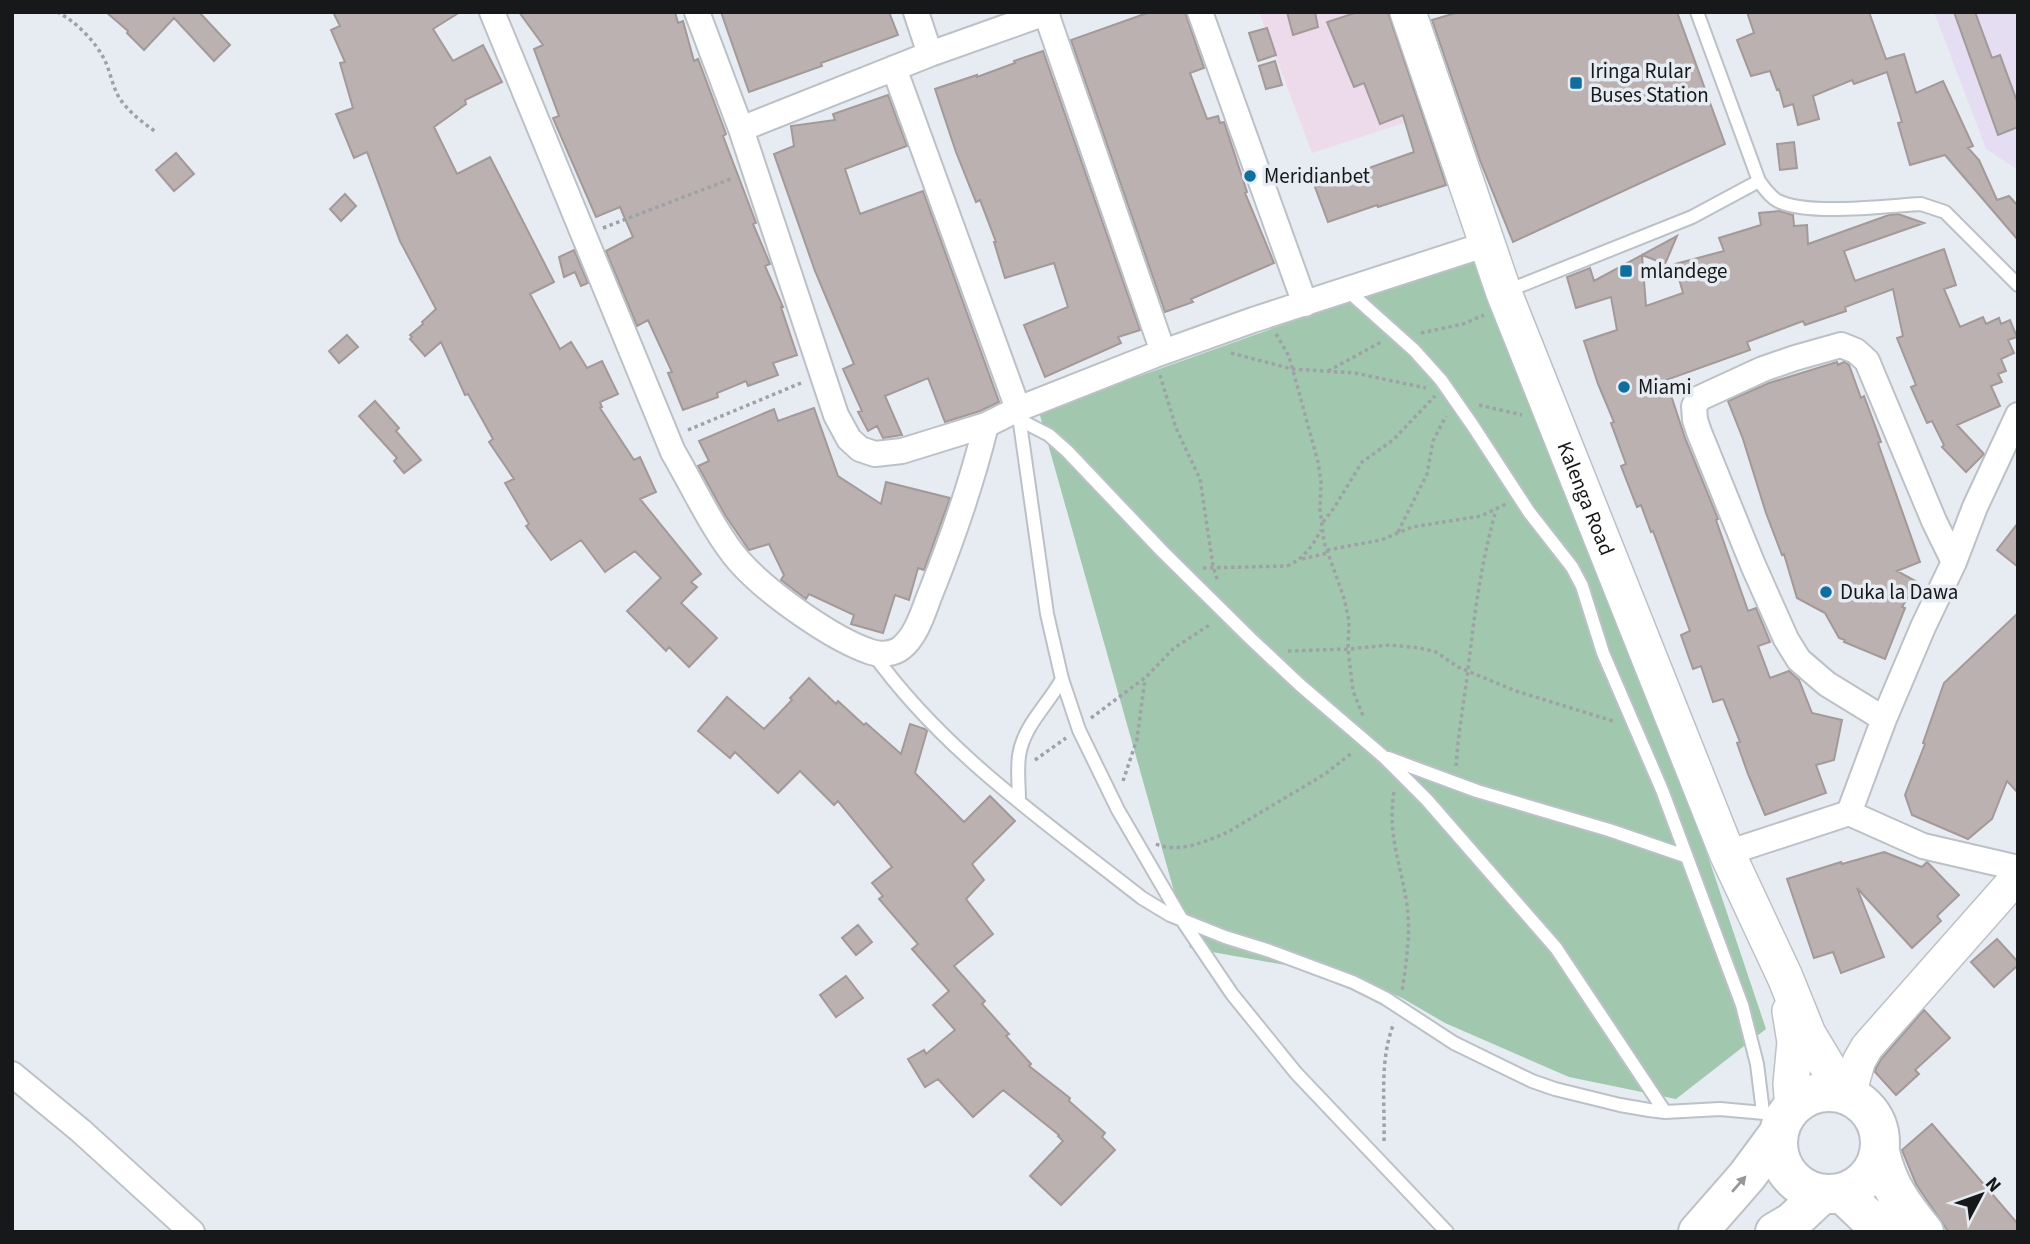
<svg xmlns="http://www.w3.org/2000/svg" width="2030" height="1244" viewBox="0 0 2030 1244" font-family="'Source Sans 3',sans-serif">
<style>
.commercial{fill:#eddbec}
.education{fill:#e5def3}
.green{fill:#a1c8ae}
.building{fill:#bab1b0;stroke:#a29998;stroke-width:2}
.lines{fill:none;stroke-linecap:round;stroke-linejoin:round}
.service-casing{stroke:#bcc1c7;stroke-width:16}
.minor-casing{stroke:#bcc1c7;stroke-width:28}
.tertiary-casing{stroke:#bcc1c7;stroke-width:35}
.secondary-casing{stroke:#bcc1c7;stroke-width:38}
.trunk-casing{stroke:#bcc1c7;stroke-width:42}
.path{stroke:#9ea2a7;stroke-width:3.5;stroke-dasharray:3.5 3.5;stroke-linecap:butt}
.service{stroke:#fff;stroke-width:12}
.minor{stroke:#fff;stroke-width:24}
.tertiary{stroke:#fff;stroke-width:32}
.secondary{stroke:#fff;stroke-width:35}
.trunk{stroke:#fff;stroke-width:38}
.oneway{fill:#969798}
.poi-dot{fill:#106d9c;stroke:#e7ecf3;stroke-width:2.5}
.labels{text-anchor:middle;stroke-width:7;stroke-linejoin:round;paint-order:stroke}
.poi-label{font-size:21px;fill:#16181a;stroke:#e7ecf3;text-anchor:start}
.street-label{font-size:21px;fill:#16181a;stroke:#e7ecf3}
</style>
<rect width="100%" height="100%" fill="#e7ecf3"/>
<path class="commercial" d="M1259,12H1419L1456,106L1312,153Z"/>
<path class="education" d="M1934,12H2018V170L1986,149Z"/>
<path class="green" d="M1503,246L1766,1029L1676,1099L1569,1077L1445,1023L1402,998L1358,978L1190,948L1039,412Z"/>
<path class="building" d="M106,12H199L230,45L214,61L174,18L144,50L127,33L128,31Z
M333,12H460L433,29L453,61L483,45L502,82L465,100L466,104L434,127L457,174L490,157L554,282L530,294L560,349L571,342L587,368L602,361L618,394L600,402L602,407L600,408L634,460L640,457L656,492L640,499L701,574L691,582L697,587L681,603L717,638L689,667L669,647L666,651L627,611L661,578L635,551L605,572L581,540L551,560L526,526L529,524L505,483L514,479L489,442L493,439L468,394L465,395L441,342L425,356L410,339L412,337L410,335L423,324L422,322L436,309L400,241L367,152L354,158L336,114L353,108L340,63L345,62L331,30L340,26Z
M519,12H675L678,23L683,21L694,61L698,59L726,134L723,136L756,223L753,224L770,264L765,266L783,307H781L797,355L773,363L778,375L748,386L746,381L717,393L718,397L683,410L668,373L672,372L648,320L637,326L606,251L633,237L620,207L596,217L553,118L559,116L534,49L543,45Z
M721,12H889L898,35L821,63L822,66L749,92Z
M1150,12H1185L1204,68L1190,73L1207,119L1218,116L1220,123L1224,122L1247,192L1245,193L1274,263L1191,299L1193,302L1165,312L1071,40Z
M1287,12H1315L1318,27L1293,35Z
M1358,12H1388L1446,185L1378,207L1377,205L1328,222L1315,187L1414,152L1403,115L1380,124L1364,83L1354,87L1327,22Z
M1459,12H1677L1725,144L1513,242L1481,163L1432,20Z
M1747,12H1869L1886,59L1904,54L1916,93L1943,81L1973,146L1968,148L1979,160L1997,200L2009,196L2018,206V240L1945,155L1910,165L1898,123L1902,122L1887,72L1854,84L1852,80L1813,96L1819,119L1798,125L1793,104L1784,107L1779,89L1777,90L1770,71L1751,76L1737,40L1754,33Z
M1954,12H1975L1992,58L2000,55L2018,104V127L1998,135Z
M1267,28L1276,55L1258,61L1249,33Z
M1043,51L1140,330L1118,337L1121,343L1045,377L1024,325L1068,307L1054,263L1005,278L994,242H996L980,200L976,202L956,152L935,89L977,75V77L1015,63L1014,61Z
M1275,61L1282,85L1266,89L1259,66Z
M888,95L907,146L845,169L860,214L923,191L999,402L980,411L945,422L928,378L885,396L902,435L883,438L877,426L868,431L858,412L862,411L843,369L854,364L815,271L774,154L794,146L791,126L835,120L833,114Z
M1794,142L1797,168L1780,170L1777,144Z
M176,153L194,174L174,191L156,170Z
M345,194L356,206L341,221L330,209Z
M1780,211L1793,215L1794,226L1807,225L1808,244L1889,215L1898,214L1924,223L1844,251L1855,281L1944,249L1956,285L1944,289L1960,327L1983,317L1986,324L1999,318L2001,324L2010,320L2017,337L2008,340L2014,353L2001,359L2006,371L1998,374L2002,382L1991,386L2000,406L1957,425L1984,454L1966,472L1942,447L1944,445L1932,421L1927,423L1911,387L1916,385L1897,338L1903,336L1893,289L1845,307L1846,311L1805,325L1803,321L1747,342L1750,350L1666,380L1685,438L1718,519L1716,520L1748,611L1756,608L1770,642L1758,646L1770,678L1789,671L1799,680L1812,713L1842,720L1834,760L1816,765L1826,793L1765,815L1748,774L1737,743L1740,742L1723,699L1713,702L1701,666L1693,669L1681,635L1690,631L1653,531L1651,532L1641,505L1637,507L1621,466L1626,464L1611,423L1614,422L1598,384L1584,341L1617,330L1611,297L1576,308L1567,277L1590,268L1594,281L1677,236L1665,264L1642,255L1646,306L1683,293L1675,264L1724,251L1719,238L1761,225L1759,213Z
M574,250L588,283L581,286L575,272L564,277L559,257Z
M347,335L358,347L339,363L329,351Z
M1837,362L1838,365L1844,362L1849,365L1861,398L1864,396L1881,442L1878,443L1920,562L1897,571L1917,582L1902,607L1905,608L1885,659L1844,642L1845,640L1839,638L1825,613L1797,598L1784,554L1782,555L1766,513L1743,439L1728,401L1769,383Z
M375,401L399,428L396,431L421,460L404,473L394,461L397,458L359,416Z
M814,408L838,476L881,504L886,482L950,498L924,570L918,568L909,600L895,595L883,633L851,624L854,615L809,594L806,599L781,580L784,575L769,544L749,550L725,515L698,466L709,461L699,441L774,409L778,421Z
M2018,523V567L1997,550Z
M2018,613V793L2007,781L1992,819L1968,839L1912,815L1905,795L1925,744L1923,743L1944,683Z
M809,678L836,704L838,701L864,725L866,723L901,754L910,724L925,729L927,731L915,773L964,822L990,796L1015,821L972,864L984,880L966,899L993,934L954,966L985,1001L982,1004L1009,1034L1006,1036L1031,1064L1029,1066L1070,1098L1069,1101L1105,1133L1102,1137L1115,1150L1061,1205L1030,1176L1063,1141L1058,1136L1059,1135L1003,1090L973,1117L938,1079L925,1087L908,1059L924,1050L926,1054L955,1030L933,1005L949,991L912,949L918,944L879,899L883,896L872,883L892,867L838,801L834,805L800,771L778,793L735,752L730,758L698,731L727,697L764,729L792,700L790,698Z
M1884,852L1922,867L1927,862L1959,895L1937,916L1941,921L1912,948L1857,888L1884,957L1841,973L1833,952L1814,958L1787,879L1841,862L1842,864Z
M858,925L872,942L856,955L842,938Z
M1997,939L2018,962V965L1994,987L1971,962Z
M846,976L863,998L836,1017L820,995Z
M1924,1010L1950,1038L1915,1070L1919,1074L1896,1095L1875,1072L1876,1068L1882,1058Z
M1932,1124L2018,1224V1232H1949L1945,1227L1916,1184L1902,1150Z"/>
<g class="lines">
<defs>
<path id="service" d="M1697,12L1759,181C1764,188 1770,197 1778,201C1808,216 1886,206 1921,204L1945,212L2018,285
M1347,290L1414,350L1441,380L1473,426L1529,512L1572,567L1582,586L1603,653L1662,790L1742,1005L1757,1064L1763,1112
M1507,291L1692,217L1759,181
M1018,409L1047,614L1062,679L1079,730L1118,810L1182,920L1232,994L1296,1073L1447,1232
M1020,420L1049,435L1067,451L1162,551L1250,638L1300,685L1384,757L1427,800L1556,948L1665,1112
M872,652C943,752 1047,823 1142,898L1170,915L1225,937L1270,951L1353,982L1385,998L1454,1043L1532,1081L1555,1089L1620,1105L1649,1110L1665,1112L1720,1109L1785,1115
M1388,758L1477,791L1609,830L1685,856
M1019,801C1019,787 1017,771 1019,756C1023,726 1048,705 1062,679"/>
<path id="minor" d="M492,12L673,452C692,484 715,534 739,561C766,592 832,639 871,652C880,655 894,654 901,648C917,636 924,609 931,592C953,537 972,482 986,425
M697,12L741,129L836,415L849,439L860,449L875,454L902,451L986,425L1018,409L1155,355L1253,320L1487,244
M916,12L930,54
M1200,12L1305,304
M1046,13L1163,352
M894,68L1018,409
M741,129L930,54L1048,12
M1884,719L1827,684L1799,660L1786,639L1753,565L1699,432L1695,420L1694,406L1700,398L1763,369L1795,358L1841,345L1856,351L1867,361L1934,521L1954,562
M1849,813L1884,719L1923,627L1954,562L1975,507L2018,415
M1727,853L1849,813L1923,846L2018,868
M12,1074L81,1131L192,1232"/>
<path id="tertiary" d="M1849,1096L1859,1061L1867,1047L2018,876"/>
<g id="secondary">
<path id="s1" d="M1408,12L1504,293L1727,853L1785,977L1808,1034L1844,1094"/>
<path d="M1790,1011L1795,1042L1791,1084L1793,1107"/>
</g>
<path id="trunk" d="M1778 1143a51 51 0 1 1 102 0a51 51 0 1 1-102 0Z
M1880,1152C1888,1186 1902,1205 1924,1232
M1842,1193L1883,1232
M1698,1232L1747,1176L1778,1134
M1775,1232L1792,1222L1822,1194"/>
</defs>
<use href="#service" class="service-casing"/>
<use href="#minor" class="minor-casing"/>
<use href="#tertiary" class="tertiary-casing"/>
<use href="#secondary" class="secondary-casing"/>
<use href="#trunk" class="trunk-casing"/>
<path class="path" d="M57,12C76,21 98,44 106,63C111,75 113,88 120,99C129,112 143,123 156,132
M603,228L733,178
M1421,333L1463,324L1484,315
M1276,334L1289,356L1318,462L1321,481L1320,509L1324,542L1344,598L1349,621L1348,649L1353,691L1364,718
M1231,353L1292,369L1355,373L1426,388
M1328,371L1383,341
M1160,375L1176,428L1200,479L1213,566L1218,582
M1479,405L1522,415
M688,430L801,383
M1323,522L1334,508L1362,462L1393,440L1435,396
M1398,532L1427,474L1433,441L1446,416
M1327,550L1381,540L1412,527L1481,516L1506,504
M1302,559L1328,553
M1203,568L1287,566C1304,559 1313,545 1321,530
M1288,651L1348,649L1390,645L1420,648L1436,652L1458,667L1516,691L1616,722
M1091,718L1146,677L1174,648L1211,624
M1035,760L1066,738
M1456,766C1458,734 1464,702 1468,670C1474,616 1481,563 1496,510
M1123,781L1137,739L1145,679
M1394,792C1387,835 1401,864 1407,905C1411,933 1406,964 1402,992
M1156,844C1179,854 1207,841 1228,832L1325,774L1353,752
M1384,1141C1385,1102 1379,1060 1394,1023"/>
<use href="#service" class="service"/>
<use href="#minor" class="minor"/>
<use href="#tertiary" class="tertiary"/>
<use href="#secondary" class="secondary"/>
<use href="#trunk" class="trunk"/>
</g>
<defs><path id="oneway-solid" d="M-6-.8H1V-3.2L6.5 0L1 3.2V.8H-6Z" transform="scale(1.75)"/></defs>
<use class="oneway" href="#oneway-solid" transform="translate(1739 1184) rotate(-49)"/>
<g class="poi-dot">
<rect x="1569" y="76" width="14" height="14" rx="3.5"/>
<circle cx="1250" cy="176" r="7"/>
<rect x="1619" y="264" width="14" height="14" rx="3.5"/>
<circle cx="1624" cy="387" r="7"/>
<circle cx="1826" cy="592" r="7"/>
</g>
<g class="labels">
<g class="poi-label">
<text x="1590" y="78">Iringa Rular<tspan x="1590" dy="24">Buses Station</tspan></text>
<text x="1264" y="183">Meridianbet</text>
<text x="1640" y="278">mlandege</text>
<text x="1638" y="394">Miami</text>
<text x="1840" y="599">Duka la Dawa</text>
</g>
<g class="street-label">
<text dy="7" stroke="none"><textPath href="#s1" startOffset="518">Kalenga Road</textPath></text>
</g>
</g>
<rect width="2030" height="1244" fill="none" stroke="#16181a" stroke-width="28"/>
<g transform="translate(1981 1195) rotate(49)" stroke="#e7ecf3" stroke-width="5" paint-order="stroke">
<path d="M0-5L12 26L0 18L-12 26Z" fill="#16181a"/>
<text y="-10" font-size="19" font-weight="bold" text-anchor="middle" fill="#16181a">N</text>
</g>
</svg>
